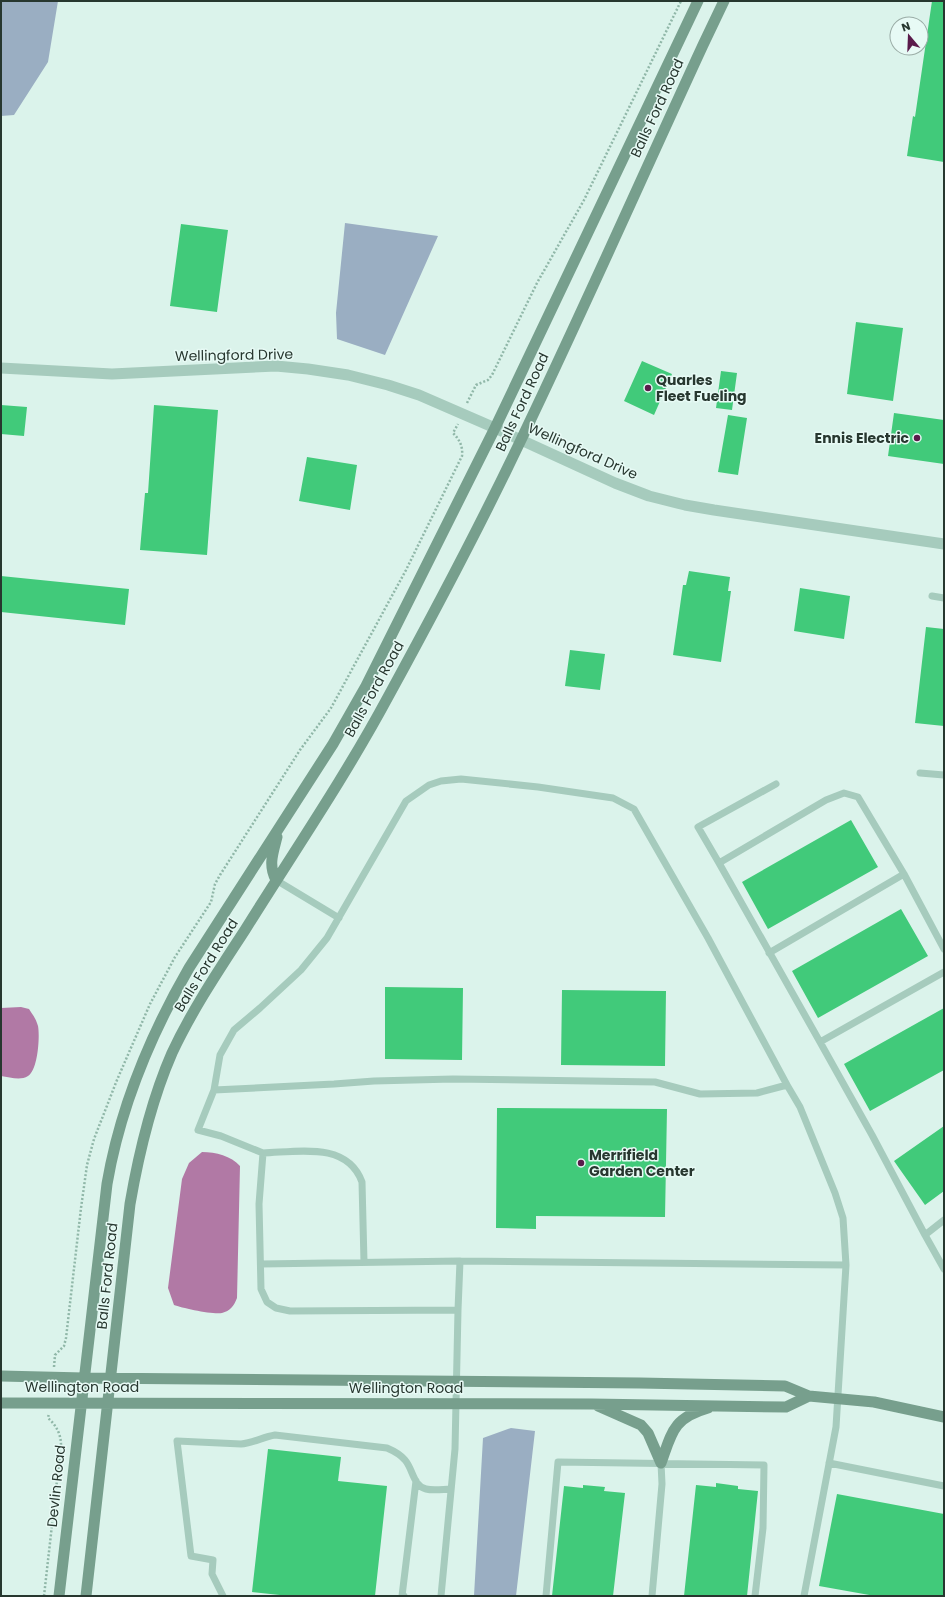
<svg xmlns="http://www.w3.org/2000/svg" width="945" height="1597" viewBox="0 0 945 1597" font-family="Poppins,sans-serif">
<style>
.green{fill:#9aaec2}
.water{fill:#b179a5}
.building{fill:#41ca7a}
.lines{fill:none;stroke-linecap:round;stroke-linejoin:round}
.path{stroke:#90b7a8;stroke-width:2.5;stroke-dasharray:2 2;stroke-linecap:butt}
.service{stroke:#a6cbbd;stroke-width:7}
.tertiary{stroke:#a6cbbd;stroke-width:11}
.secondary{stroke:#779f8d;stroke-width:11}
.poi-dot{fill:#5a1b4b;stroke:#e7faf5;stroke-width:1.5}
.labels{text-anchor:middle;stroke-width:3;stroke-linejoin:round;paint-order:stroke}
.street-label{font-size:14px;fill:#27372f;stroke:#e7faf5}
.poi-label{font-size:14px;font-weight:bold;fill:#27372f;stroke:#e7faf5;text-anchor:start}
</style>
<rect width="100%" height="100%" fill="#dbf3eb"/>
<path class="green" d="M1,1H58L48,62L14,115L1,116Z
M345,223L438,236L385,355L337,339L336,313Z
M511,1428L535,1431L516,1596H474L483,1438Z"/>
<path class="water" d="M21,1007L29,1009C33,1015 36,1019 38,1026C40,1036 38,1070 28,1076C20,1081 10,1077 1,1076V1008Z
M202,1152C216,1152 231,1156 240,1166L237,1298C234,1306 230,1311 222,1313C214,1315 182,1308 174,1305L168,1288L182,1179L189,1163Z"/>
<path class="building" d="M932,1H944V162L907,156L913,116L915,117Z
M181,224L228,230L217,312L170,306Z
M856,322L903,328L893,401L847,394Z
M642,361L672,374L654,415L624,401Z
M721,371L737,373L732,410L716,408Z
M1,405L27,407L24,436L1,434Z
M154,405L218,410L207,555L140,550L145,493H148Z
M894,413L944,420V464L888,456Z
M728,415L747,418L738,475L718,472Z
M307,457L357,465L350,510L299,501Z
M689,571L730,577L728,591H731L721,662L673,655L683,585H686Z
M1,576L129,589L125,625L1,612Z
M800,588L850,596L844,639L794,631Z
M926,627L944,629V726L915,723Z
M570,650L605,654L600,690L565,686Z
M851,820L878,867L768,929L742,882Z
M901,909L928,956L818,1018L792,971Z
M385,987L463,988L462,1060L385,1059Z
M562,990L666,991L665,1066L561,1065Z
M944,1008V1070L870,1111L844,1064Z
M497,1108L667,1109L665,1217L536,1216V1229L496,1228Z
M944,1126V1191L925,1205L894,1161Z
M268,1449L341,1457L338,1481L387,1486L375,1596H289L252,1592Z
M716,1483L738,1486V1489L758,1491L747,1596H684L696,1485L716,1487Z
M583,1485L605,1487L604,1491L625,1493L613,1596H552L564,1486L583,1488Z
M837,1494L944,1514V1596H875L819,1586Z"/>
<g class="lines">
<path class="path" d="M467,403L476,385L488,380L492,375L537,283L584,200L681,1
M54,1367L55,1355L64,1346L66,1338L81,1208L87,1165L94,1139L117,1080L150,1004L175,957L211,902L215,884L220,875L300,750L331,708L406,570L462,456C463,447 460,440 453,433L458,424
M44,1596L61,1445C61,1434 56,1425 48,1418L49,1413"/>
<path class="service" d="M932,596L944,598
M920,773L944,775
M776,784L698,827L719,863L826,800L844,793L858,797L904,874L944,949
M719,863L820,1042
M276,880L339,918
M769,953L904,874
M214,1090L220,1055L234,1030L260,1008L301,970L327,938L406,801L429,785L441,781L461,779L538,787L613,798L634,809L708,938L787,1085
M263,1153L221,1136L198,1130L214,1090L334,1084L374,1081L453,1079L655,1082L700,1094L757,1093L787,1085L800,1107L835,1193L843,1218L846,1265
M944,1220L925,1235L944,1269
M925,1235L872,1135L820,1042L944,972
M364,1262L362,1182C347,1141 297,1152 263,1153L259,1204L261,1289L267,1302L276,1308L290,1311L458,1310
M261,1264L460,1261
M829,1463L944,1486
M223,1596L212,1574L213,1560L191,1556L177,1441L241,1444C253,1443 263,1437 275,1435L387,1448C394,1451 400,1454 405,1460C413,1469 413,1486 426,1489C434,1491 444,1489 451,1489
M404,1596H402L416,1481
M441,1596L455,1449L458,1310L460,1261L846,1265L836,1427L804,1596
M546,1596L558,1462L764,1465L763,1528L755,1596
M652,1596L662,1484L661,1463"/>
<path class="tertiary" d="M1,368L112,374L276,366L308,369L348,375L388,385L419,395L495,428L615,483L649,496L685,505L714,510L944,544"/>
<path class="secondary" d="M276,880C268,865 273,853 277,837
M1,1376L84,1378L640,1383L785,1386L809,1396L874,1402L944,1417
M1,1403L592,1404L786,1407L809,1396
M598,1406L641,1425L648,1433L661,1463
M661,1463C672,1432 673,1418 708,1408
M59,1596L107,1184C120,1108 151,1034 189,968L333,744L366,686L495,428L698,1
M86,1596L130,1204C139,1152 151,1101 172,1053C192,1010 219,970 245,930C293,853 345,777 388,697C434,613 479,528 520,442C583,311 642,177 703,45L724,1"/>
</g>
<g class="poi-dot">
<circle cx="648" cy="388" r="4"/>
<circle cx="917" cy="438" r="4"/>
<circle cx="581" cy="1163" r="4"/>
</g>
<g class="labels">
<g class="street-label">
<text transform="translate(657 108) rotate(-65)" y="5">Balls Ford Road</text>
<text transform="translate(234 355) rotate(-1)" y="5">Wellingford Drive</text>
<text transform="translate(522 402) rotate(-65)" y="5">Balls Ford Road</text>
<text transform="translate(583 451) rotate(24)" y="5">Wellingford Drive</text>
<text transform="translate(374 689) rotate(-61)" y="5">Balls Ford Road</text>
<text transform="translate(206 965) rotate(-58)" y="5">Balls Ford Road</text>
<text transform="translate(107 1276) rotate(-84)" y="5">Balls Ford Road</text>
<text x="82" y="1392">Wellington Road</text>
<text x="406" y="1393">Wellington Road</text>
<text transform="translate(56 1486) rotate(-84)" y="5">Devlin Road</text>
</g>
<g class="poi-label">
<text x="656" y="385">Quarles<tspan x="656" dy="16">Fleet Fueling</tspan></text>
<text x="909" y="443" text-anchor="end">Ennis Electric</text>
<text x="589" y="1160">Merrifield<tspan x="589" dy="16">Garden Center</tspan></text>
</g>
</g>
<rect width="945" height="1597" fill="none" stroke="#27372f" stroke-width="4"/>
<g transform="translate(909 36) rotate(341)"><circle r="19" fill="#e7faf5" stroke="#9aaca6"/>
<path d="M0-3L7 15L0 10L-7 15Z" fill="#5a1b4b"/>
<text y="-6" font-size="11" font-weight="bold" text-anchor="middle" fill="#27372f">N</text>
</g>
</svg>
